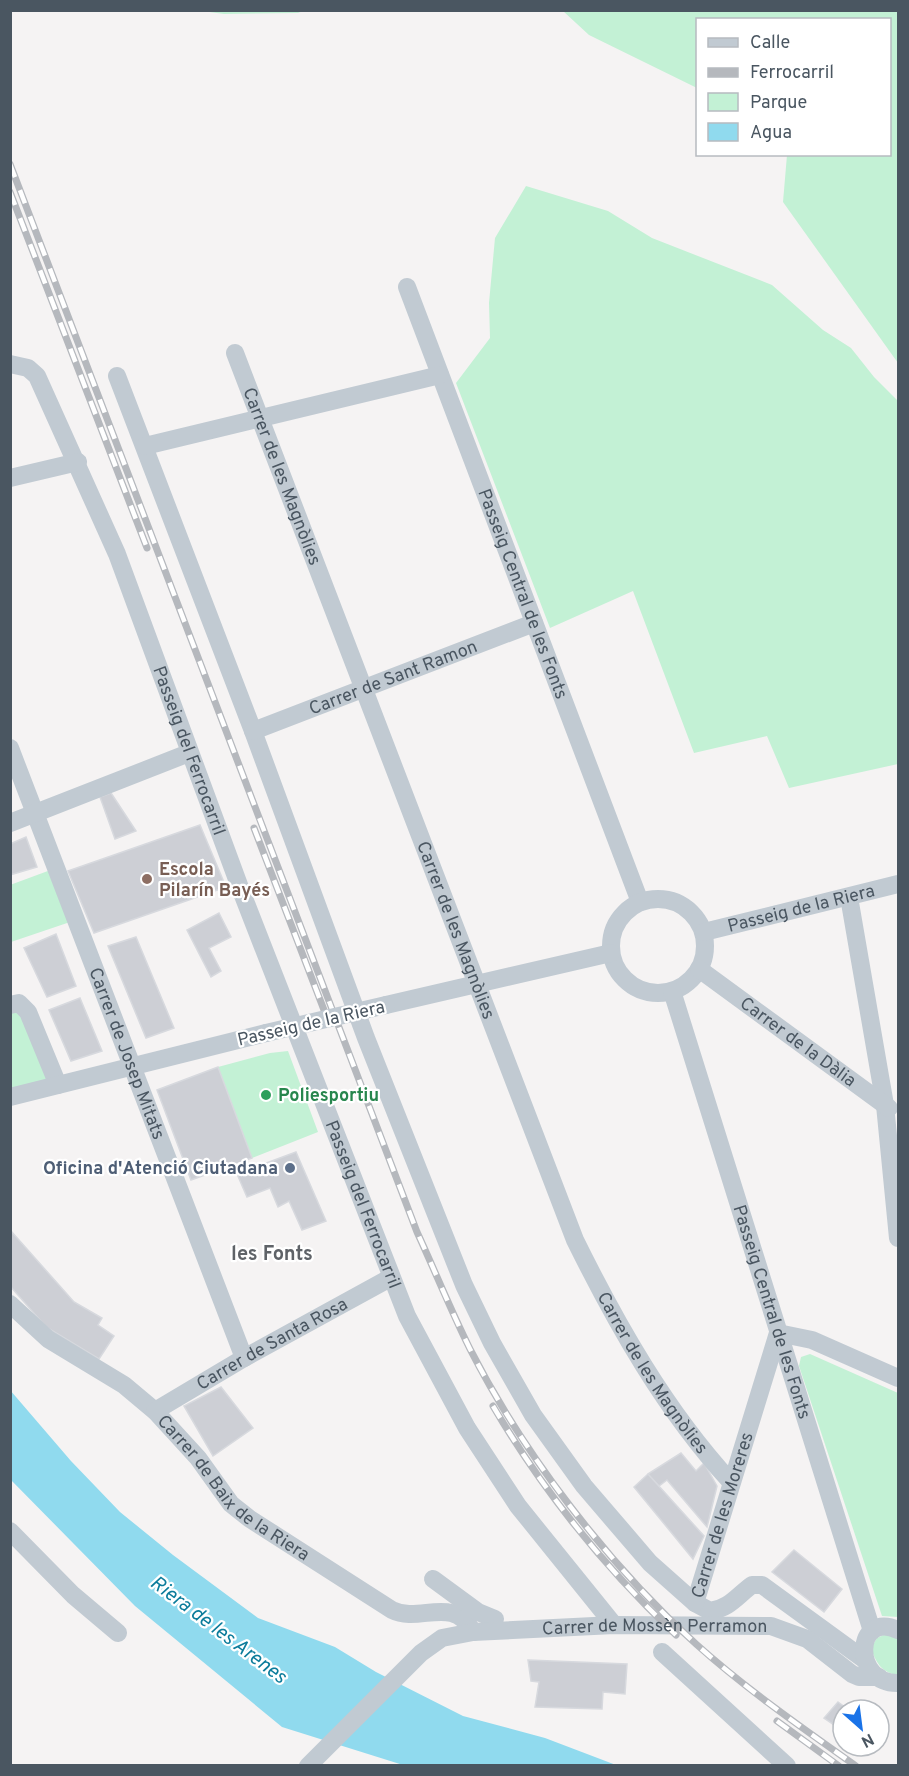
<svg xmlns="http://www.w3.org/2000/svg" width="909" height="1776" viewBox="0 0 909 1776" font-family="Overpass,sans-serif">
<style>
.green{fill:#c3f1d5}
.water{fill:#90daee}
.building{fill:#cdcfd5;stroke:#d7d9de;stroke-width:1.5}
.lines{fill:none;stroke-linecap:round;stroke-linejoin:round}
.minor{stroke:#c1cad2;stroke-width:18}
.rail-casing{stroke:#b5b8bd;stroke-width:7}
.rail{stroke:#fff;stroke-width:4.5;stroke-dasharray:14;stroke-linecap:butt}
.minor-bridge{stroke:#c1cad2;stroke-width:18}
.education-dot{fill:#8d6e63;stroke:#fff;stroke-width:2}
.leisure-dot{fill:#2e9e5b;stroke:#fff;stroke-width:2}
.service-dot{fill:#5c6f8a;stroke:#fff;stroke-width:2}
.labels{text-anchor:middle;stroke-width:4.5;stroke-linejoin:round;paint-order:stroke}
.street-label{font-size:18px;fill:#4a5661;stroke:#fff}
.education-label{font-size:18px;font-weight:bold;fill:#785e54;stroke:#fff;text-anchor:start}
.leisure-label{font-size:18px;font-weight:bold;fill:#27864d;stroke:#fff;text-anchor:start}
.service-label{font-size:18px;font-weight:bold;fill:#4e5e75;stroke:#fff;text-anchor:end}
.neighbourhood-label{font-size:20px;font-weight:bold;fill:#5f6368;stroke:#fff}
.water-label{font-size:20px;font-style:italic;fill:#0c7c9b;stroke:#fff}
</style>
<rect width="100%" height="100%" fill="#f5f3f3"/>
<path class="green" d="M202,11L303,10V11L298,13L224,14Z
M563,11H898V363L783,202L787,155L890,154V20H698L697,88L589,35Z
M526,186L608,211L652,238L772,285L823,330L851,348L874,377L898,401V764L789,788L767,736L694,753L633,591L550,628L456,383L490,338L489,303L495,238Z
M56,868L76,920L11,942L10,885Z
M19,1003L58,1085L11,1097L10,1005Z
M288,1051L318,1132L252,1158L218,1067L270,1053Z
M810,1354L898,1393V1617L882,1616L799,1366L801,1357Z
M886,1634L898,1639V1675C882,1673 876,1663 871,1648L877,1638Z"/>
<path class="water" d="M10,1390L71,1461L120,1512L173,1555L258,1618L335,1647L376,1672L463,1716L545,1738L616,1765H403L282,1727L135,1606L11,1480Z"/>
<path class="building" d="M111,793L136,831L115,839L100,797Z
M200,825L226,887L94,933L68,871Z
M26,837L37,867L10,875V844Z
M219,913L231,937L209,948L221,971L211,977L187,930Z
M56,934L76,986L47,997L24,948Z
M136,937L174,1028L146,1038L108,946Z
M80,998L102,1051L71,1061L49,1010Z
M218,1067L252,1158L191,1180L157,1090Z
M296,1152L326,1221L302,1230L289,1201L278,1207L270,1188L247,1197L237,1174Z
M11,1231L74,1302L102,1318L98,1325L114,1336L99,1359L46,1327L10,1286Z
M221,1387L253,1428L213,1456L184,1406Z
M681,1453L696,1471L704,1463L717,1486L707,1527L667,1480L659,1486L648,1474Z
M648,1474L704,1536L693,1559L634,1487Z
M794,1550L842,1589L824,1612L772,1572Z
M528,1660L627,1664L625,1694L603,1692L602,1709L535,1707L539,1682L531,1681Z
M838,1702L849,1710H843V1731L824,1718Z"/>
<g class="lines">
<g class="minor">
<path id="s1" d="M407,287L640,902"/>
<path id="s2" d="M235,353L575,1240C617,1325 665,1410 730,1481"/>
<path id="s3" d="M10,364L28,368L37,376L117,554L242,893L407,1316L467,1428L518,1506L614,1625"/>
<path d="M117,376L253,731L366,1038L464,1285L492,1343L533,1415L584,1486L650,1563L695,1603L710,1611C729,1609 738,1595 752,1585H762L865,1660"/>
<path d="M145,446L440,375"/>
<path d="M10,478L78,462"/>
<path id="s4" d="M253,731L534,623"/>
<path id="s5" d="M10,748L244,1358"/>
<path d="M10,823L189,753"/>
<path d="M849,897L885,1105L898,1238"/>
<circle cx="658" cy="946" r="47"/>
<path id="s6" d="M704,932L898,884"/>
<path id="s7" d="M699,969L889,1108"/>
<path id="s8" d="M672,991L872,1631"/>
<path d="M10,1005L19,1003L28,1012L58,1085"/>
<path d="M386,1005L611,953"/>
<path d="M10,1097L266,1033"/>
<path id="s9" d="M10,1304L48,1339L124,1385L155,1411L198,1458L231,1504L250,1519L392,1610C420,1624 453,1594 473,1632"/>
<path id="s10" d="M155,1411L244,1358L390,1278"/>
<path d="M10,1531L73,1595L118,1633"/>
<path d="M433,1579L478,1612L495,1619"/>
<path id="s11" d="M695,1603L778,1333L812,1340L898,1378"/>
<path d="M898,1630C854,1610 852,1684 898,1683"/>
<path d="M662,1652L787,1766"/>
<path id="s12" d="M308,1766L421,1653L442,1638L473,1632L614,1625L771,1626L807,1639L852,1674L859,1677H879"/>
</g>
<defs>
<path id="rail" d="M10,164L417,1232C435,1271 451,1311 470,1349C524,1455 608,1564 696,1644C746,1689 801,1727 856,1766
M10,192L147,548
M254,828L324,1010
M493,1406C543,1491 605,1568 676,1635
M777,1721L839,1766"/>
</defs>
<use href="#rail" class="rail-casing"/>
<use href="#rail" class="rail"/>
<path class="minor-bridge" d="M266,1033L386,1005"/>
</g>
<circle class="education-dot" cx="147" cy="879" r="6"/>
<circle class="leisure-dot" cx="266" cy="1095" r="6"/>
<circle class="service-dot" cx="290" cy="1168" r="6"/>
<g class="labels">
<g class="street-label">
<text dy="6" stroke="none"><textPath href="#s2" startOffset="132">Carrer de les Magnòlies</textPath></text>
<text dy="6" stroke="none"><textPath href="#s1" startOffset="328">Passeig Central de les Fonts</textPath></text>
<text dy="6" stroke="none"><textPath href="#s4" startOffset="150">Carrer de Sant Ramon</textPath></text>
<text dy="6" stroke="none"><textPath href="#s3" startOffset="435">Passeig del Ferrocarril</textPath></text>
<text dy="6" stroke="none"><textPath href="#s6" startOffset="100">Passeig de la Riera</textPath></text>
<text dy="6" stroke="none"><textPath href="#s2" startOffset="618">Carrer de les Magnòlies</textPath></text>
<text transform="translate(311 1023) rotate(-13)" y="6">Passeig de la Riera</text>
<text dy="6" stroke="none"><textPath href="#s7" startOffset="123">Carrer de la Dàlia</textPath></text>
<text dy="6" stroke="none"><textPath href="#s5" startOffset="327">Carrer de Josep Mitats</textPath></text>
<text dy="6" stroke="none"><textPath href="#s3" startOffset="921">Passeig del Ferrocarril</textPath></text>
<text dy="6" stroke="none"><textPath href="#s8" startOffset="336">Passeig Central de les Fonts</textPath></text>
<text dy="6" stroke="none"><textPath href="#s10" startOffset="135">Carrer de Santa Rosa</textPath></text>
<text dy="6" stroke="none"><textPath href="#s2" startOffset="1104">Carrer de les Magnòlies</textPath></text>
<text dy="6" stroke="none"><textPath href="#s9" startOffset="292">Carrer de Baix de la Riera</textPath></text>
<text dy="6" stroke="none"><textPath href="#s11" startOffset="92">Carrer de les Moreres</textPath></text>
<text dy="6" stroke="none"><textPath href="#s12" startOffset="399">Carrer de Mossèn Perramon</textPath></text>
</g>
<g class="education-label">
<text x="159" y="875">Escola<tspan x="159" dy="21">Pilarín Bayés</tspan></text>
</g>
<g class="leisure-label">
<text x="278" y="1101">Poliesportiu</text>
</g>
<g class="service-label">
<text x="278" y="1174">Oficina d'Atenció Ciutadana</text>
</g>
<g class="neighbourhood-label">
<text x="272" y="1260">les Fonts</text>
</g>
<g class="water-label">
<text transform="translate(219 1629) rotate(37)" y="7">Riera de les Arenes</text>
</g>
</g>
<rect width="909" height="1776" fill="none" stroke="#4a5661" stroke-width="24"/>
<rect x="696" y="18" width="195" height="138" fill="#ffffff" stroke="#b7bbc0" stroke-width="1.5"/>
<rect x="708" y="38" width="30" height="9" fill="#c1cad2" stroke="#b7bbc0" stroke-width="1.5"/>
<text x="750" y="48" font-size="18" fill="#4a5661">Calle</text>
<rect x="708" y="68" width="30" height="9" fill="#b5b8bd" stroke="#b7bbc0" stroke-width="1.5"/>
<text x="750" y="78" font-size="18" fill="#4a5661">Ferrocarril</text>
<rect x="708" y="93" width="30" height="18" fill="#c3f1d5" stroke="#b7bbc0" stroke-width="1.5"/>
<text x="750" y="108" font-size="18" fill="#4a5661">Parque</text>
<rect x="708" y="123" width="30" height="18" fill="#90daee" stroke="#b7bbc0" stroke-width="1.5"/>
<text x="750" y="138" font-size="18" fill="#4a5661">Agua</text>
<g transform="translate(861 1728) rotate(152)"><circle r="28" fill="#ffffff" stroke="#b7bbc0" stroke-width="1.5"/>
<path d="M0-4.5L10 22L0 15L-10 22Z" fill="#1a73e8"/>
<text y="-9" font-size="16" font-weight="bold" text-anchor="middle" fill="#4a5661">N</text>
</g>
</svg>
